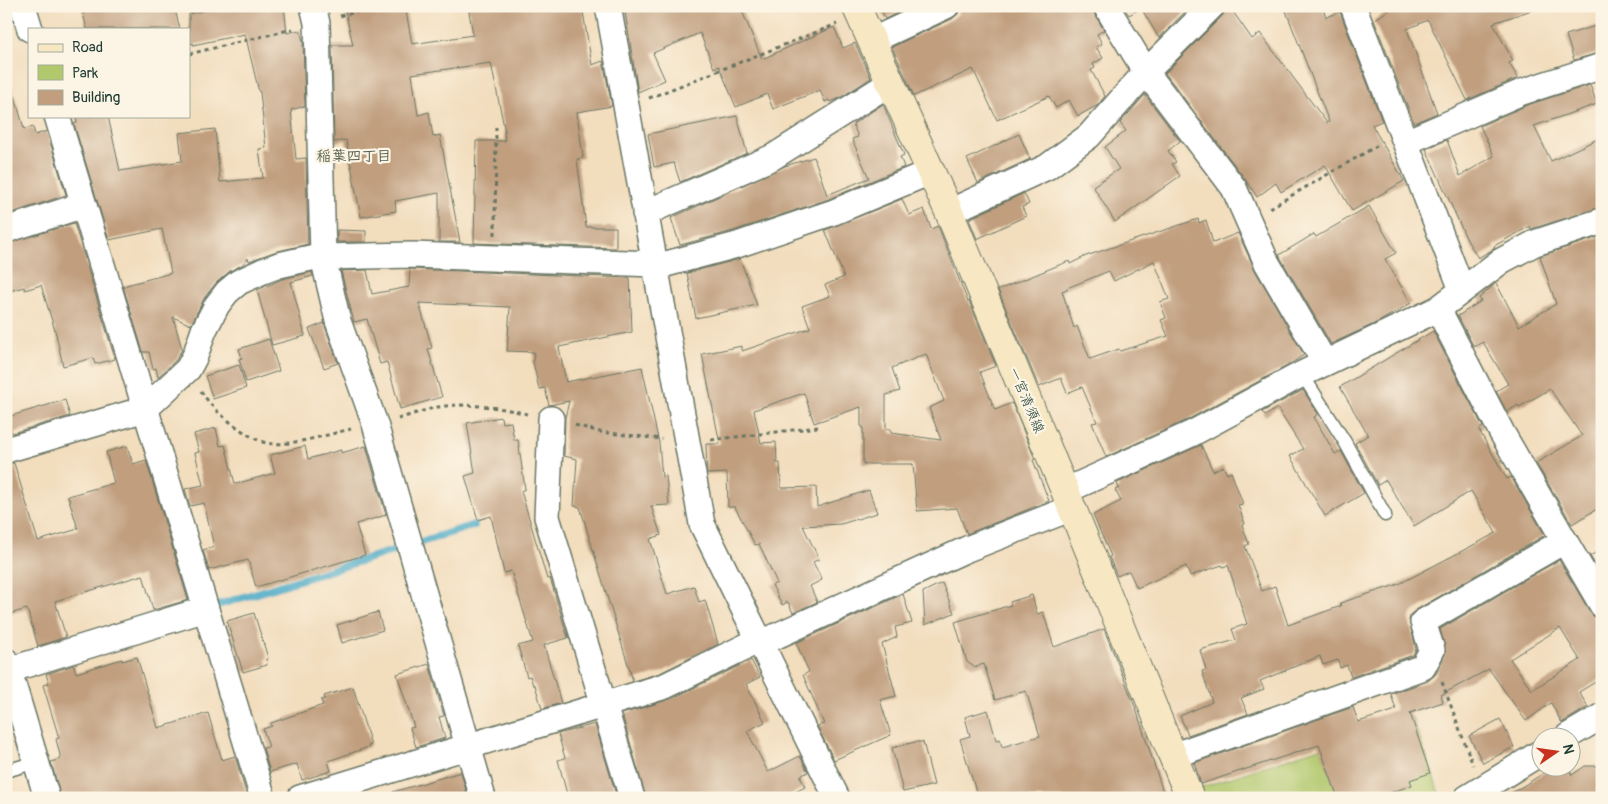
<svg xmlns="http://www.w3.org/2000/svg" width="1608" height="804" viewBox="0 0 1608 804" font-family="Pangolin,'Klee One',sans-serif">
<style>
.green{fill:#b1c86d;stroke:#688250}
.lines{fill:none;stroke-linecap:round;stroke-linejoin:round}
.stream{stroke:#47a8c6;stroke-width:8}
.building{fill:#c09e7e;fill-rule:evenodd}
.lane-casing{stroke:#697564;stroke-width:15}
.street-casing{stroke:#697564;stroke-width:28}
.secondary-casing{stroke:#697564;stroke-width:30}
.path{stroke:#697564;stroke-width:3;stroke-dasharray:4 4;stroke-linecap:butt}
.lane{stroke:#fff;stroke-width:12}
.street{stroke:#fff;stroke-width:25}
.secondary{stroke:#f7e8c3;stroke-width:28}
.labels{text-anchor:middle;stroke-width:4.5;stroke-linejoin:round;paint-order:stroke}
.street-label{font-size:14px;fill:#1f3d34;stroke:#fcf5e5}
.neighbourhood-label{font-size:15px;font-weight:bold;fill:#575f4e;stroke:#fcf5e5}
</style>
<rect width="100%" height="100%" fill="#fcf5e5"/>
<filter id="ink" filterUnits="userSpaceOnUse"><feTurbulence type="fractalNoise" baseFrequency=".02" numOctaves="2"/><feDisplacementMap in="SourceGraphic" scale="10" xChannelSelector="R" yChannelSelector="G"/><feConvolveMatrix kernelMatrix="1 2 1 2 8 2 1 2 1" color-interpolation-filters="sRGB"/></filter>
<filter id="wash" filterUnits="userSpaceOnUse"><feTurbulence type="fractalNoise" baseFrequency=".0096" numOctaves="4" result="noise"/><feDisplacementMap in="SourceGraphic" scale="20" xChannelSelector="R" yChannelSelector="G"/><feGaussianBlur stdDeviation="1.12" result="paint"/><feColorMatrix in="noise" values="0 0 0 0 0 0 0 0 0 0 0 0 0 0 0 0 0 1.4 0 .05"/><feComposite in="paint" operator="in"/></filter>
<g filter="url(#wash)">
<rect width="100%" height="100%" fill="#f2ddbd"/>
<path class="green" d="M1412,717L1441,798H1206L1199,788Z"/>
<g class="lines">
<path class="stream" d="M421,542L474,525
M218,605L399,549"/>
</g>
<g id="blocks">
<path class="building" d="M81,6H174L180,29H87Z
M224,6H284L287,33L300,30L303,41L305,106L291,110L296,159L306,158L308,244L274,252L249,261L248,258L242,265L230,271L216,283L204,298L191,325L173,317L182,349L176,360L158,377L156,368L153,369L149,352H143L123,286L171,273L162,229L109,240L74,124L77,123L76,116H108L120,171L182,161L179,133L215,129L220,182L263,178L259,149L266,148L260,92H259L245,34L193,45V43L189,44V14Z
M344,6H405L412,44L473,35L468,6H582L592,65L603,61L612,106L577,112L583,158L577,159L586,227H616V248L474,243L476,141H505L504,133L505,132L491,63L412,74L418,115L429,112L433,137L440,135L460,242H439V193L395,201L396,211L361,217L346,140L334,142L332,45H353Z
M624,6H740L762,59L834,27L843,48L855,43L871,78L840,98L830,102L829,100L825,102L820,90L773,109L767,94L736,107L719,66L714,68L700,33L653,53L665,80L638,92Z
M880,6H911L885,19Z
M960,6H1092L1094,13L1104,30L1097,34L1102,44L1096,47L1103,58L1093,64L1095,68L1091,70L1105,96L1098,105L1078,116L1069,100L1056,108L1049,96L997,120L973,69L914,96L892,47L952,19L958,14Z
M1123,6H1191L1159,38L1141,8L1129,15Z
M1226,6H1229L1252,39L1260,33L1327,123L1329,122L1284,6H1322L1326,17L1340,12L1382,121L1372,125L1404,181L1352,211L1325,165L1281,192L1276,183L1257,197L1245,179L1165,73L1222,16L1226,10Z
M1395,6H1531L1532,10L1493,23L1513,61L1509,63L1518,78L1467,100L1428,20L1407,29L1437,113L1414,123L1374,20Z
M1602,24V52L1574,60L1566,35Z
M1590,85L1597,104L1534,126L1551,161L1602,137V207L1531,229L1530,226L1494,246L1495,248L1478,258L1467,240L1426,149L1447,140L1460,176L1494,156L1480,126L1527,105Z
M6,86H12L24,129L33,127L35,135L47,131L66,195L9,214L6,202Z
M1145,95L1180,141L1168,151L1176,162L1172,164L1180,176L1115,222L1093,186L1119,169L1105,147L1126,131L1120,123Z
M883,104L904,155L900,157L904,167L829,199L733,231L680,245L671,218L785,166L814,157L827,195L869,178L852,139L858,137L853,124Z
M737,116L747,153L680,182L674,163L654,167L648,134Z
M1019,134L1030,159L978,183L967,159Z
M1024,193L1029,204L1022,207L1026,216L977,239L969,219Z
M902,199L909,215L924,209L931,229L938,226L968,302L969,301L996,366L980,372L995,410L1012,403L1035,459L1033,460L1049,501L967,534L957,508L917,511L913,464H863V427L861,426V407L814,423L804,393L754,410L761,443L776,442L777,463H780L781,488L816,487L817,507L869,490L877,513L841,524L803,526L819,559L813,562L822,580L810,586L817,602L793,613L788,602L782,605L772,585L777,583L759,544L755,545L735,507H728L727,473L707,474L706,444H720L702,354L742,346V351L810,328L802,306L830,296L825,285L844,277L825,230ZM926,354L944,401L929,408L941,440L891,433V429H886V395L900,391L892,368Z
M1369,206L1396,253L1385,259L1411,303L1380,321L1331,344L1279,255L1314,234L1316,237Z
M1198,219L1199,223L1206,220L1213,243L1238,233L1255,270L1304,355L1287,366L1187,420L1106,457L1092,423L1097,422L1082,387L1067,393L1061,378L1039,387L998,290L1069,261L1070,264L1086,256ZM1154,261L1169,299L1160,302L1166,318L1161,320L1168,336L1120,351L1119,349L1090,359L1077,326L1074,328L1062,291L1067,289V288L1109,271L1114,281Z
M74,223L115,359L95,364L93,358L63,366L56,334L41,285L25,290L24,287L6,292V244Z
M337,230L366,231V242H337Z
M1602,236V506L1572,524L1536,463L1582,436L1550,389L1519,407L1518,405L1507,412L1496,391L1508,384L1483,342L1474,347L1458,316L1481,301L1479,298L1496,283L1519,326L1556,304L1540,256Z
M740,259L757,305L696,318L687,273Z
M410,269L630,278L632,332L559,347L566,382L642,367L659,443L662,477L666,476L669,505L651,506L661,535L650,539L667,594L694,586L699,602L705,600L718,644L660,673L633,681L580,507L574,506L577,459L564,456L565,418L569,401L549,405L545,388L539,389L533,362L534,352L507,351L510,307L419,303L432,348L428,349L442,397L400,409L387,362L380,364L367,319L354,322L341,271L367,270L372,294L409,287Z
M312,272L313,276L291,282L305,336L272,345L257,290L283,279Z
M324,323L338,363L324,368L309,329Z
M1433,331L1483,427L1479,430L1484,439L1507,479L1511,477L1545,535L1416,610L1411,614L1409,620L1416,649L1413,655L1351,677L1347,665L1340,668L1338,660L1323,665L1320,656L1260,681L1264,689L1241,698L1248,714L1188,735L1180,716L1212,702L1202,671L1206,670L1200,650L1236,640L1232,629L1247,624L1228,565L1223,567L1222,565L1190,576L1186,566L1137,588L1129,571L1117,576L1109,557L1111,556L1093,515L1121,501L1115,490L1119,488L1117,483L1201,445L1213,471L1223,466L1227,474L1231,472L1243,504L1238,505L1245,524L1242,525L1249,544L1245,546L1262,591L1275,586L1288,625L1341,606L1340,603L1399,584L1483,540L1496,533L1471,491L1414,526L1386,480L1378,485L1355,443L1368,435L1340,387Z
M269,339L279,371L246,382L239,359L242,358L239,349Z
M239,365L246,388L213,399L205,376Z
M1303,390L1318,414L1314,417L1335,454L1341,451L1364,493L1325,516L1290,456L1303,449L1277,408L1265,416L1262,412Z
M65,400L70,416L12,433L7,417Z
M501,417L502,423L511,422L514,440H518L525,489L521,491L547,579L550,578L568,638L544,645L561,703L542,709L535,685H533L530,676L527,677L518,646L533,642L511,571L504,573L491,516L478,520L465,476L475,473L467,423Z
M216,428L220,446L225,445L235,484L275,473L270,455L305,446L308,459L341,450V453L366,446L386,515L356,524L365,555L256,587L248,560L209,570L203,550L214,547L204,503L190,506L185,489L203,485L195,453L199,452L194,434Z
M127,446L133,464L146,460L188,600L153,610L143,575L55,601L66,637L38,646L27,609L6,615V464L14,463L38,541L78,529L68,496L114,483L106,452Z
M1602,549V576L1590,556Z
M1559,560L1590,612L1594,617L1598,618L1602,624V678L1579,692L1588,707L1562,723L1551,703L1526,721L1489,669L1441,695L1443,702L1410,713L1430,773L1410,780L1412,785L1376,798H1338L1319,745L1201,784L1194,763L1353,707L1358,722L1396,710L1391,694L1428,681L1436,674L1446,652L1440,629ZM1560,628L1580,660L1532,690L1510,659Z
M942,583L954,613L925,625L923,592Z
M903,594L912,623L895,627L897,637L882,644L896,696L880,700L891,735L834,760L817,726L824,724L803,675L809,672L796,643Z
M1032,595L1037,614L1043,612L1054,647L1104,629L1136,709L1165,798H978L960,739L970,736L965,717L988,710L996,740L1000,739L1002,747L1040,736L1026,691L995,700L984,664L974,667L967,662L955,622L1011,605L1010,602Z
M378,612L383,630L342,643L337,625Z
M254,613L268,658L266,659L267,665L243,672L227,621Z
M137,657L158,728L208,713L222,760L235,756L247,796L242,798H61L51,762L61,759L56,739L59,738L43,685L49,683L46,674L74,665L76,673L122,659V661Z
M751,660L760,677L746,684L765,722L747,731L768,772L800,756L808,772L800,776L805,787L784,798H646L622,714L671,699Z
M429,664L444,716L439,717L445,738L416,747L410,728L414,727L397,674Z
M353,687L371,745H369V747L328,761L331,771L302,780L297,764L270,772L263,748L269,747L263,729L272,726L271,723L323,705L321,700L325,699L324,696Z
M1500,719L1514,747L1483,763L1469,736Z
M595,724L617,798H568L558,760L565,758L558,734Z
M915,742H923L934,785L903,792L892,748Z
M1555,766H1567L1572,775L1585,766H1602V798H1504Z
M461,772L468,798H393V792Z"/>
</g>
</g>
<g filter="url(#ink)">
<use href="#blocks" fill-opacity="0" stroke="#697564" stroke-width="1"/>
<g class="lines">
<defs>
<path id="lane" d="M1302,374L1345,442L1385,515
M6,771L36,762"/>
<path id="street" d="M23,6L30,29
M313,6L317,23L323,257L338,321L375,424L483,798
M608,6L702,524L837,798
M1106,6L1146,72L1234,188L1267,263L1325,363
M1353,6L1462,290
M871,41L946,6
M57,116L263,798
M1406,142L1522,92L1602,66
M949,212L1047,167L1089,136L1146,72L1212,6
M645,213L773,157L890,83
M6,230L83,205
M323,257L412,255L654,264
M655,267L737,245L834,212L930,172
M1438,309L1502,433L1602,605
M551,419L547,517L632,798
M6,450L145,409L188,369L195,356L204,330L217,305L227,292L239,282L263,271L279,265L324,255
M1065,491L1193,433L1302,374L1438,309L1501,261L1535,243L1602,221
M761,643L967,549L1072,508
M6,661L47,798
M9,670L206,609
M1568,736L1602,716
M1172,756L1423,667L1432,650L1423,622L1564,541
M300,798L665,686L759,640
M1467,798L1540,753"/>
<path id="secondary" d="M856,6L949,212L1065,491L1190,798"/>
</defs>
<use href="#lane" class="lane-casing"/>
<use href="#street" class="street-casing"/>
<use href="#secondary" class="secondary-casing"/>
<path class="path" d="M340,16L381,6
M189,54L293,29
M649,98L837,24
M1270,208L1380,144
M495,235L496,126
M201,391C209,404 220,415 233,424C242,431 252,438 263,442C283,449 329,434 351,429
M398,419C414,414 429,408 445,406C468,403 505,408 527,414
M575,425L600,432L662,439
M711,440L818,427
M1442,682L1473,765"/>
<use href="#lane" class="lane"/>
<use href="#street" class="street"/>
<use href="#secondary" class="secondary"/>
</g>
</g>
<g class="labels">
<g class="street-label">
<text transform="translate(1027 400) rotate(67)" y="5">一宮清須線</text>
</g>
<g class="neighbourhood-label">
<text x="354" y="161">稲葉四丁目</text>
</g>
</g>
<rect width="1608" height="804" fill="none" stroke="#fcf5e5" stroke-width="25"/>
<rect x="28" y="28" width="162" height="90" fill="#fcf5e5" stroke="#a4ab9e"/>
<rect x="38" y="44" width="25" height="8" fill="#f7e8c3" stroke="#a4ab9e"/>
<text x="72" y="52" font-size="15" fill="#1f3d34">Road</text>
<rect x="38" y="65" width="25" height="15" fill="#b1c86d" stroke="#a4ab9e"/>
<text x="72" y="78" font-size="15" fill="#1f3d34">Park</text>
<rect x="38" y="90" width="25" height="15" fill="#c09e7e" stroke="#a4ab9e"/>
<text x="72" y="102" font-size="15" fill="#1f3d34">Building</text>
<g transform="translate(1556 752) rotate(77)"><circle r="24" fill="#fcf5e5" stroke="#a4ab9e"/>
<path d="M0-4L9 19L0 12L-9 19Z" fill="#c8321e"/>
<text y="-8" font-size="14" font-weight="bold" text-anchor="middle" fill="#1f3d34">N</text>
</g>
</svg>
